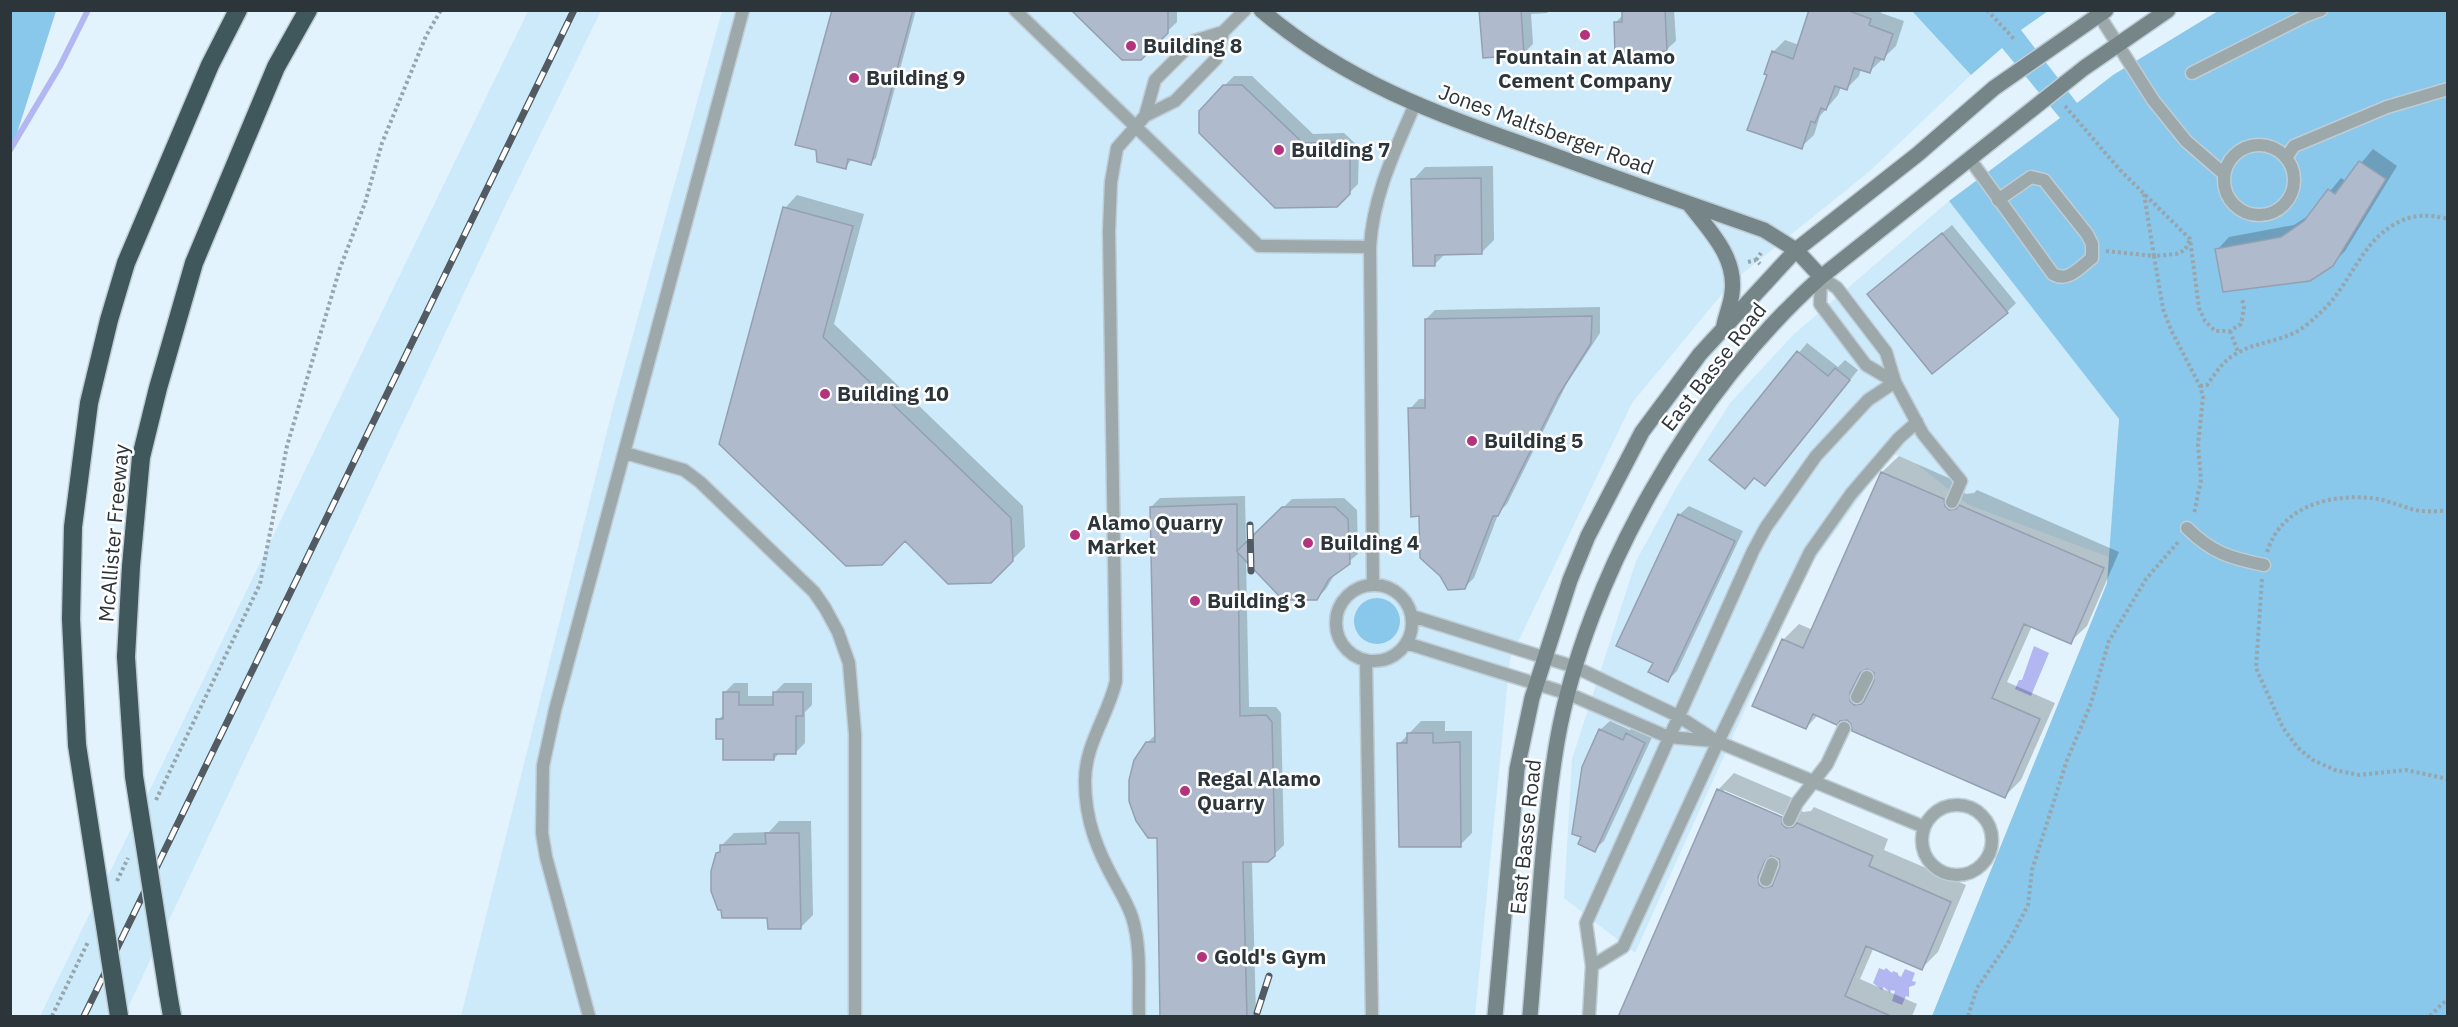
<svg xmlns="http://www.w3.org/2000/svg" width="2458" height="1027" viewBox="0 0 2458 1027" font-family="'IBM Plex Sans',sans-serif">
<style>
.built{fill:#cdeafb}
.green{fill:#89c7eb}
.water{fill:#b2b7f2}
.shadow{fill:#0003;fill-rule:evenodd}
.lines{fill:none;stroke-linecap:round;stroke-linejoin:round}
.stream{stroke:#b2b7f2;stroke-width:6}
.building{fill:#afbbcd;stroke:#94a0b1;stroke-width:1.5;fill-rule:evenodd}
.lane-casing{stroke:#becdd6;stroke-width:15}
.secondary-casing{stroke:#becdd6;stroke-width:18}
.highway-casing{stroke:#becdd6;stroke-width:21}
.path{stroke:#97a5ad;stroke-width:4;stroke-dasharray:3 3;stroke-linecap:butt}
.lane{stroke:#9da8aa;stroke-width:12}
.secondary{stroke:#758588;stroke-width:15}
.highway{stroke:#40575c;stroke-width:18}
.rail-casing{stroke:#515b61;stroke-width:7}
.rail{stroke:#fff;stroke-width:4.5;stroke-dasharray:14;stroke-linecap:butt}
.highway-bridge-casing{stroke:#becdd6;stroke-width:21;stroke-linecap:butt}
.highway-bridge{stroke:#40575c;stroke-width:18}
.poi-dot{fill:#b4337e;stroke:#fff;stroke-width:2}
.labels{text-anchor:middle;stroke-width:5;stroke-linejoin:round;paint-order:stroke}
.poi-label{font-size:21px;font-weight:bold;fill:#2c353a;stroke:#fff;text-anchor:start}
.street-label{font-size:21px;fill:#2c353a;stroke:#fff}
</style>
<rect width="100%" height="100%" fill="#e2f3fd"/>
<path class="built" d="M1912,10L1971,75L1870,171L1732,282L1632,403L1510,659L1475,1016H461L612,411L722,11Z
M528,11H601L506,204L124,1016H40Z
M1949,201L2119,419L2109,557L1969,505L1915,463L1892,453L1810,566L1635,953L1564,898L1572,759L1636,561L1676,488L1730,403L1793,335Z"/>
<path class="green" d="M11,10L56,11L11,152L10,11Z
M1912,11H2048L2021,30L2077,103L2113,75L2218,11H2447V1016H1932L2107,583L2119,419L1949,201L2060,118L2002,48L1971,75Z
M1354 621a23 23 0 1 1 46 0a23 23 0 1 1-46 0Z"/>
<path class="water" d="M2034,646L2049,653L2031,696L2015,689L2019,680H2022Z
M1879,968L1884,970L1886,968L1892,973L1893,971L1898,973V975L1901,977L1905,969L1915,973L1912,981L1916,982L1915,985L1909,987V997L1906,996L1902,1005L1892,1001L1895,991L1891,990L1890,993L1884,987L1882,990L1873,983Z"/>
<path class="shadow" d="M833,10H916L876,158L870,164L852,159L845,168L817,149Z
M1073,10H1177V22L1140,58Z
M1481,10H1549L1547,13L1531,14L1533,44L1523,54Z
M1623,10H1674L1676,41L1666,50L1615,23L1623,15Z
M1811,10H1882L1881,13L1904,21L1896,46L1869,72L1861,69L1859,76L1846,89L1841,87L1838,95L1820,116L1814,135L1801,147L1768,74L1773,52L1785,40L1799,45Z
M1234,76H1252L1313,134L1344,133L1359,147L1358,184L1336,206L1224,86Z
M2373,149L2397,166L2345,251L2332,264L2217,250L2229,237L2294,225L2311,214L2341,178L2346,181Z
M1493,166L1494,240L1481,253L1445,254L1435,264L1413,180L1425,167Z
M797,195L864,214L834,324L1023,506L1025,547L991,581L905,539L881,564L785,208Z
M1952,225L2016,303L2007,312L1869,294Z
M1600,307V333L1566,385L1507,504L1499,512L1474,578L1464,588L1449,589L1432,566L1421,515L1410,409L1419,399H1427L1426,319L1435,310Z
M1807,343L1838,367L1845,360L1858,370L1774,475L1765,484L1755,477L1711,460Z
M1899,456L1960,483L1961,490L1966,494L1974,493L1977,490L2119,552L2087,626L2070,642L2032,626L2007,682L2055,703L2021,780L2005,796L1847,719L1818,715L1806,728L1783,640L1799,624L1813,630L1882,472ZM1870,669L1875,671L1876,681L1872,688H1869L1864,680Z
M1245,496L1246,544L1292,499L1344,498L1357,510L1358,554L1336,572L1326,589L1317,598L1246,560L1249,707H1276L1281,713L1284,845L1268,860H1252L1256,1016H1162L1158,837L1147,743L1156,734L1151,507L1160,498Z
M1689,506L1743,531L1677,671L1668,680L1655,662L1679,515Z
M734,683H748V696H774V693L784,683H812V705L805,712V743L796,752H780L774,759L724,737L718,720L724,714V693Z
M1421,721H1445V731H1472V833L1460,845L1399,744Z
M1610,721L1630,730L1636,725L1654,733L1604,841L1594,850L1600,730Z
M1734,773L1797,800L1798,808L1803,812L1811,811L1814,807L1888,839L1884,850L1966,885L1938,952L1922,968L1874,947L1860,979L1917,1004L1912,1016H1629L1718,790ZM1724,790L1789,818L1788,821L1724,793ZM1776,856L1779,857L1781,866L1779,872L1773,864Z
M779,821H811L813,915L801,927L769,916L718,853L722,849V845L734,833L769,832Z"/>
<g class="lines">
<path class="stream" d="M10,150L60,66L88,10"/>
</g>
<path class="building" d="M832,10H913L871,165L848,159L846,169L817,162L816,150L795,145Z
M1071,10H1168V33L1141,60H1122Z
M1479,10H1521L1524,55L1483,58Z
M1622,10H1665L1667,51L1615,54L1614,22H1622Z
M1809,10H1847L1871,19L1869,25L1893,34L1884,60L1875,57L1870,73L1854,68L1847,90L1835,86L1826,110L1821,108L1815,123L1811,121L1802,149L1747,130L1767,75L1764,74L1772,51L1793,59Z
M1223,85H1242L1303,143L1334,142L1350,156V194L1337,207L1275,208L1199,133V111Z
M2359,161L2386,179L2333,266L2310,281L2223,292L2215,249L2281,237L2304,221L2328,189L2335,194Z
M1481,178L1482,254L1435,255V266H1413L1411,179Z
M783,207L853,226L823,337L1011,518L1013,561L991,583L948,584L905,541L882,565L846,566L719,444Z
M1942,233L2008,313L1932,374L1867,294Z
M1592,316L1591,343L1558,396L1498,516H1493L1465,589L1448,590L1440,576L1420,558L1419,516L1411,517L1408,408H1425V319Z
M1797,351L1828,376L1835,368L1850,380L1765,486L1754,478L1745,489L1709,460Z
M1881,472L1944,499L1945,506L1949,510L1956,509L1959,505L2104,568L2071,644L2024,624L1992,698L2040,719L2005,798L1852,731L1851,724L1847,720L1840,721L1837,725L1813,714L1806,729L1752,706L1782,639L1803,648ZM1867,669L1874,673V681L1864,701L1861,704L1854,705L1850,701V693L1860,673Z
M1237,504V551L1282,507H1335L1348,519L1350,564L1329,579L1317,600H1283L1238,553L1240,716L1266,715L1272,722L1275,856L1268,862H1243L1247,1017H1160L1157,838H1148L1136,821L1129,801V780L1134,760L1146,742H1155L1150,507Z
M1678,514L1735,541L1668,682L1648,672L1653,663L1616,646Z
M723,692H739V705H773V692H803V716H796V754H774V760H723V739H716V719H723Z
M1599,729L1623,740L1626,733L1645,743L1595,852L1578,844L1581,837L1572,834L1582,767Z
M1407,733H1433V743L1460,742L1461,847H1399L1397,743H1407Z
M1717,789L1782,817V824L1786,828L1793,827L1797,823L1873,856L1869,866L1951,902L1922,970L1866,946L1845,996L1893,1017H1618ZM1771,856L1779,859L1780,866L1772,886L1764,888L1759,885L1758,877L1765,861Z
M765,833H799L801,929H768L767,918H722L721,910H718L711,891V871L716,853L720,852V845L766,844Z"/>
<g class="lines">
<defs>
<path id="lane" d="M1015,10L1259,246L1370,247
M2099,15L2153,100L2186,141L2224,174
M2192,73L2307,15L2321,10
M1145,116L1175,101L1216,59L1223,32
M2224 180a35 35 0 1 1 70 0a35 35 0 1 1-70 0Z
M1969,158L2053,274C2068,283 2080,267 2092,258V244L2087,234L2044,180L2031,177L1998,200
M2286,158L2294,146L2387,107L2448,89
M1821,277L1837,288L1886,352L1895,382L1923,434L1961,481L1952,502
M1821,277L1820,304L1866,365L1895,382
M625,453L684,470L700,482L814,592L825,608L838,632L849,663L855,734V1016
M2187,528C2212,553 2230,558 2264,565
M1373,585L1370,247C1373,195 1395,151 1415,104
M1336 623a38 38 0 1 1 76 0a38 38 0 1 1-76 0Z
M1412,616L1575,667L1678,716L1718,742L1924,827
M1406,643L1569,694L1668,737L1714,741
M1366,660L1372,1016
M1857,697L1867,677
M1922 840a35 35 0 1 1 70 0a35 35 0 1 1-70 0Z
M1789,820L1797,803L1827,764L1844,728
M1766,880L1772,864
M1592,966L1623,947L1718,742L1810,552L1851,494L1899,438L1917,422
M589,1016L546,857L542,833L543,766L555,710L743,10
M1139,1016C1138,984 1142,948 1132,917C1128,905 1122,895 1116,884C1097,850 1085,820 1085,781C1085,744 1108,716 1116,681L1109,231L1111,182L1117,148L1145,116L1155,80L1194,41L1223,32L1245,10
M1589,1016L1592,966L1586,923L1753,551L1766,527L1816,456L1868,400L1895,382"/>
<path id="secondary" d="M1261,10C1348,84 1440,115 1545,152C1618,179 1691,204 1764,230L1796,250L1821,277
M1689,204C1709,230 1737,257 1732,293C1731,304 1726,315 1724,325
M1495,1016L1517,769L1532,698L1570,580L1588,536L1642,432L1700,354L1796,250L1918,154L1994,88L2106,10
M1530,1016C1538,925 1542,832 1557,742C1586,575 1695,389 1821,277L2084,68L2168,10"/>
<path id="highway" d="M126,657L131,566L141,457L158,388L194,263L276,67L308,10
M77,745L71,619L73,527L89,403L109,320L126,263L210,65L238,10
M168,993L172,1016"/>
</defs>
<use href="#lane" class="lane-casing"/>
<use href="#secondary" class="secondary-casing"/>
<use href="#highway" class="highway-casing"/>
<path class="path" d="M1987,10L2014,39
M2065,106L2120,170L2190,239L2199,308L2205,321L2215,331H2230L2241,324L2244,308L2242,298
M2144,194L2154,256L2176,254L2185,250L2190,240
M2106,251L2154,256L2163,309L2171,330L2200,386L2203,397L2198,445L2201,480L2194,514
M1756,260L1761,253
M1748,262L1756,260L1760,264
M2230,331L2238,352
M2200,386L2207,385C2215,374 2222,362 2234,355C2252,343 2275,342 2294,333C2303,329 2312,320 2319,314C2350,287 2359,244 2395,224C2412,214 2429,214 2448,219
M2267,552C2281,507 2328,494 2370,498C2385,499 2400,506 2415,510C2425,512 2437,511 2448,511
M2262,579L2256,668L2283,728L2298,748L2313,760L2335,770L2359,775L2406,770L2448,779
M156,800L260,584L287,446L340,268L365,203L382,143L426,36L441,10
M117,881L128,858
M52,1016L88,942
M1968,1016L1977,988L2010,940L2028,905L2032,870L2067,760L2090,706L2109,641L2146,579L2179,541
M2430,1016L2443,1003L2448,1001"/>
<use href="#lane" class="lane"/>
<use href="#secondary" class="secondary"/>
<use href="#highway" class="highway"/>
<defs>
<path id="rail" d="M1250,525L1251,571
M1257,1013L1269,976
M84,1016L574,10"/>
</defs>
<use href="#rail" class="rail-casing"/>
<use href="#rail" class="rail"/>
<defs>
<path id="highway-bridge" d="M126,657L134,776L168,993
M77,745L119,1016"/>
</defs>
<use href="#highway-bridge" class="highway-bridge-casing"/>
<use href="#highway-bridge" class="highway-bridge"/>
</g>
<g class="poi-dot">
<circle cx="1585" cy="35" r="6"/>
<circle cx="1131" cy="46" r="6"/>
<circle cx="854" cy="78" r="6"/>
<circle cx="1279" cy="150" r="6"/>
<circle cx="825" cy="394" r="6"/>
<circle cx="1472" cy="441" r="6"/>
<circle cx="1075" cy="535" r="6"/>
<circle cx="1308" cy="543" r="6"/>
<circle cx="1195" cy="601" r="6"/>
<circle cx="1185" cy="791" r="6"/>
<circle cx="1202" cy="957" r="6"/>
</g>
<g class="labels">
<g class="poi-label">
<text x="1143" y="53">Building 8</text>
<text x="1585" y="64" text-anchor="middle">Fountain at Alamo<tspan x="1585" dy="24">Cement Company</tspan></text>
<text x="866" y="85">Building 9</text>
<text x="1291" y="157">Building 7</text>
<text x="837" y="401">Building 10</text>
<text x="1484" y="448">Building 5</text>
<text x="1087" y="530">Alamo Quarry<tspan x="1087" dy="24">Market</tspan></text>
<text x="1320" y="550">Building 4</text>
<text x="1207" y="608">Building 3</text>
<text x="1197" y="786">Regal Alamo<tspan x="1197" dy="24">Quarry</tspan></text>
<text x="1214" y="964">Gold's Gym</text>
</g>
<g class="street-label">
<text transform="translate(1546 130) rotate(20)" y="7">Jones Maltsberger Road</text>
<text transform="translate(1714 367) rotate(-52)" y="7">East Basse Road</text>
<text transform="translate(114 533) rotate(-85)" y="7">McAllister Freeway</text>
<text transform="translate(1526 837) rotate(-84)" y="7">East Basse Road</text>
</g>
</g>
<rect width="2458" height="1027" fill="none" stroke="#2c353a" stroke-width="24"/>
</svg>
